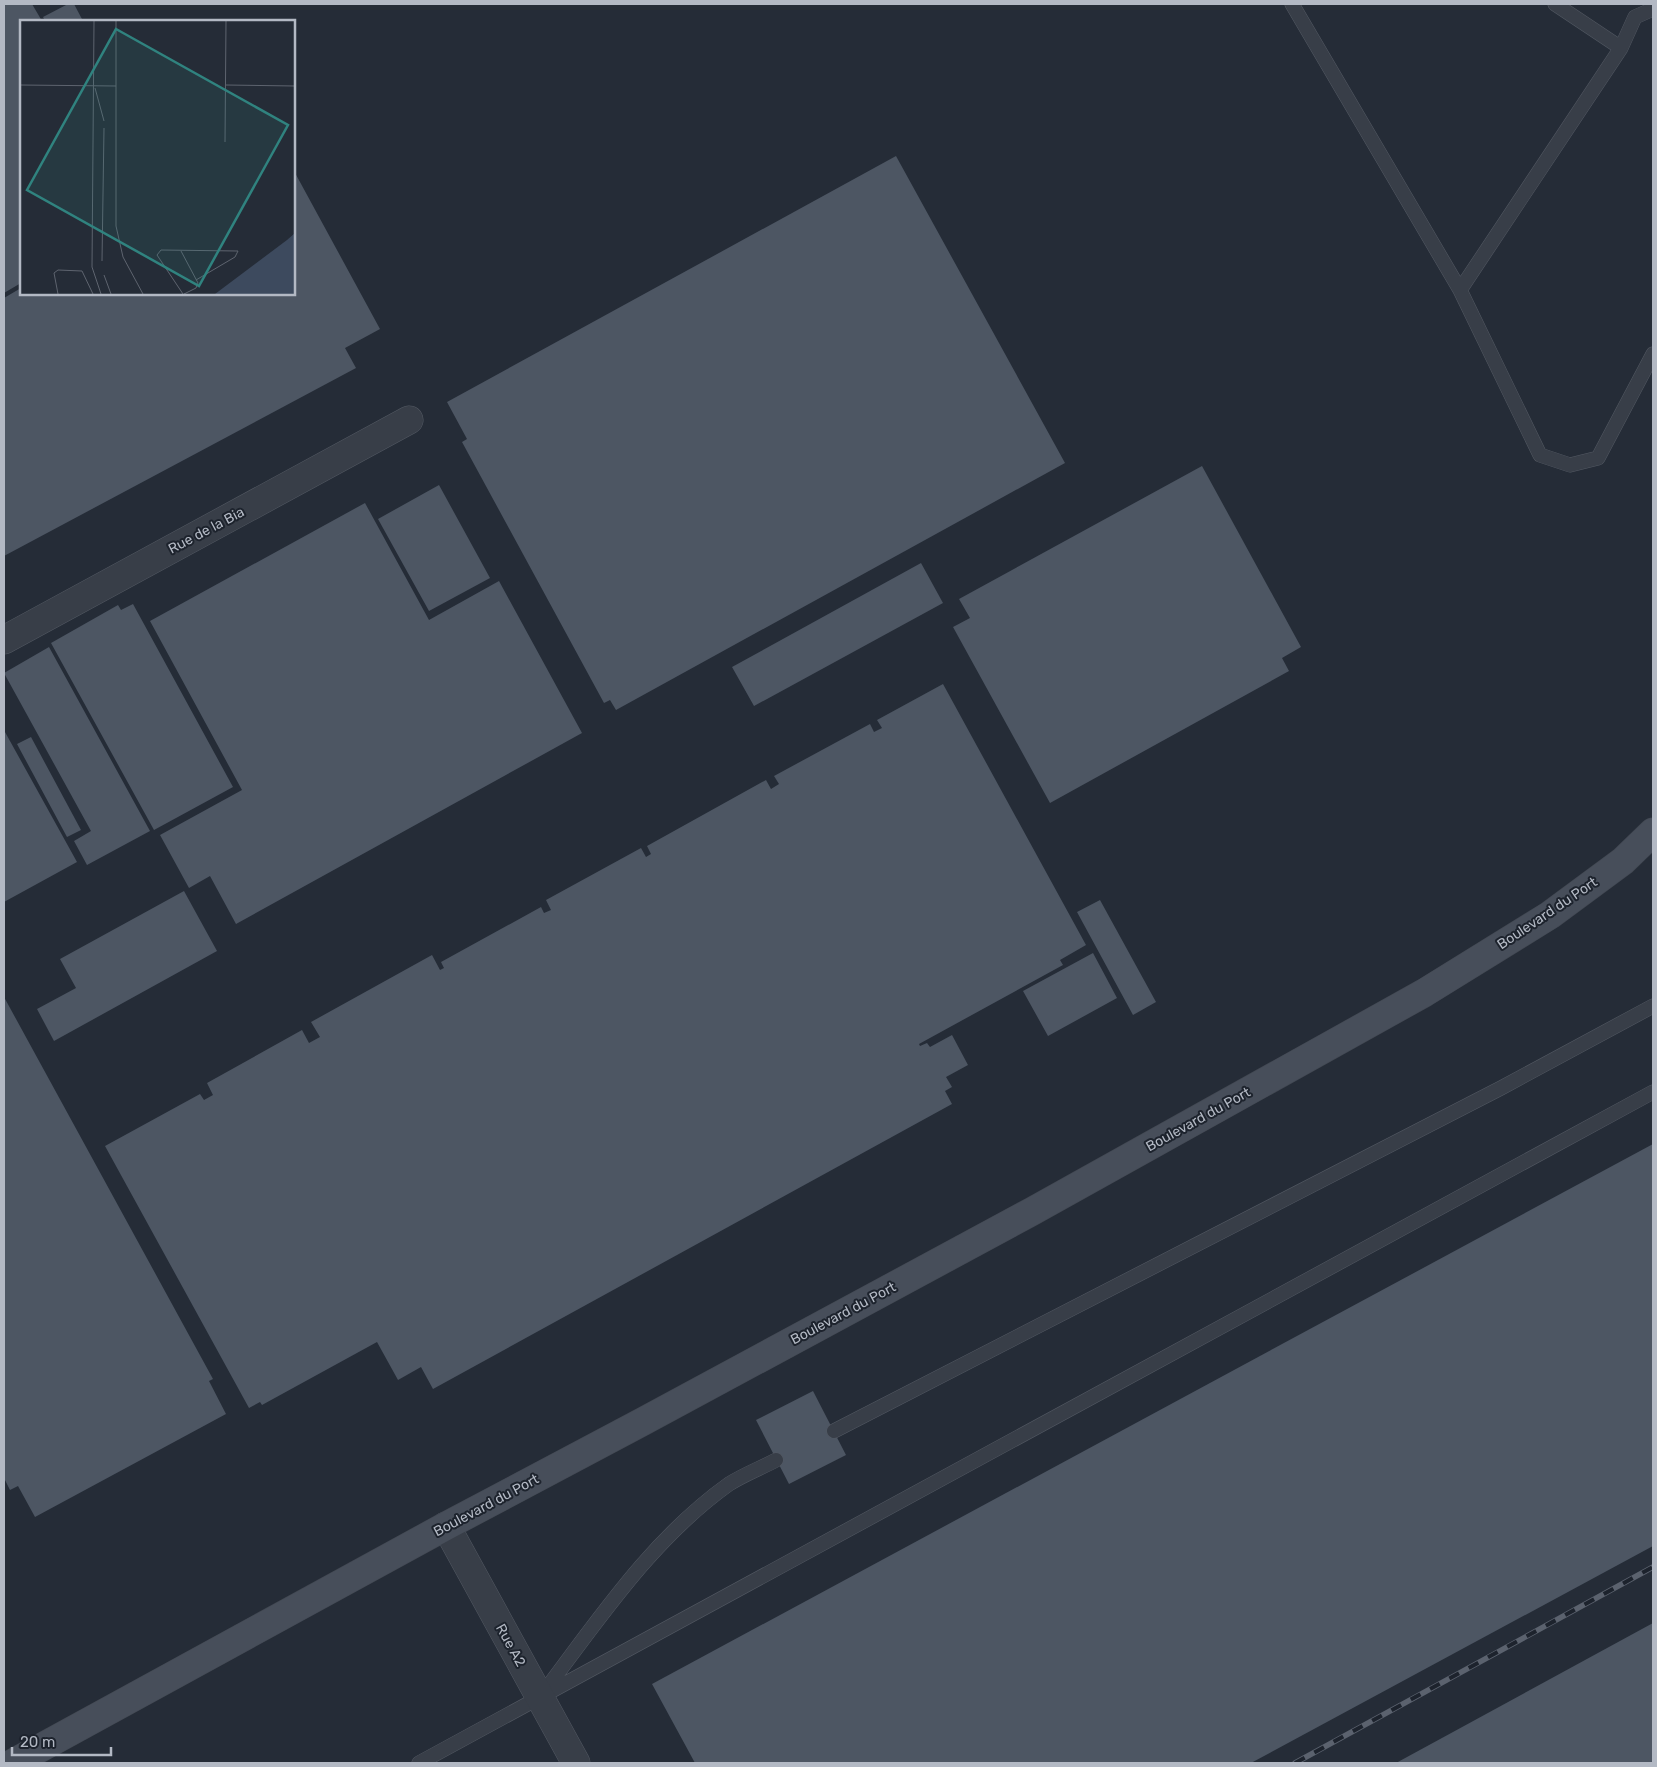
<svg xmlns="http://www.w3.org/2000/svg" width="1657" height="1767" viewBox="0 0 1657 1767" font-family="Rubik,sans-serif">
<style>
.building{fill:#4d5663}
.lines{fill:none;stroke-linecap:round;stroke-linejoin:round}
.service-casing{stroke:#535963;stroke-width:15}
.minor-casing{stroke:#535963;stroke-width:29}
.secondary-casing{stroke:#414751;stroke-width:29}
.service{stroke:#383e48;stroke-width:14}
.minor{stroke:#383e48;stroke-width:28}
.secondary{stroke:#474e5a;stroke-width:28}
.rail-casing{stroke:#5b626e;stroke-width:5.5}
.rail{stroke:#1d232d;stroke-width:4;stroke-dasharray:11;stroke-linecap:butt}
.labels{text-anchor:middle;stroke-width:4;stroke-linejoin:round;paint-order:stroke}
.street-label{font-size:14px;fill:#b3b9c4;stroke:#1d232d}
.inset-road{fill:none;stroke:#5e646f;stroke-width:1}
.view{fill:#30837f;fill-opacity:0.15;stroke:#30837f;stroke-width:2.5}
.inset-edge{fill:none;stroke:#b3b9c4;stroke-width:2.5}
</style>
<rect width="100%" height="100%" fill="#252c37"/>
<path class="building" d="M4,4H32L42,21H21V283L4,293Z
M68,4H74L83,21H45L43,17Z
M896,156L1065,463L616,710L610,700L604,703L462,442L467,439L447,402Z
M294,171L380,329L345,348L356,368L4,556V298L21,288V294H294Z
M1202,466L1301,647L1282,658L1289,671L1050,803L953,627L970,618L959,599Z
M439,485L490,578L429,611L378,519Z
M365,503L429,620L499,581L582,733L236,924L210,876L189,888L160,835L242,790L150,621Z
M921,563L943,603L754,706L732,667Z
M133,604L233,787L154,830L51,643L118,605L121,610Z
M49,647L150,831L87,865L74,841L91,831L4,673Z
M943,684L1086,945L1060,960L1063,965L919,1044L920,1046L927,1043L930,1047L952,1035L968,1065L946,1077L952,1087L945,1091L952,1104L433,1389L421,1367L398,1380L377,1342L262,1405L260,1402L249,1408L105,1146L200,1094L204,1100L213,1095L207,1083L302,1030L309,1043L320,1037L311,1022L432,955L440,970L444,968L441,962L541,907L544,913L551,910L546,900L641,848L646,857L651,854L647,846L766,780L771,789L779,784L774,776L870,724L874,732L882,728L877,720Z
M5,732L77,862L4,902V733Z
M31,737L81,830L67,837L17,744Z
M184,891L217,951L54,1041L37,1009L76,988L60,959Z
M1100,900L1156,1002L1133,1015L1077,912Z
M1093,953L1117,998L1048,1036L1023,991Z
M4,997L213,1379L209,1381L226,1414L35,1517L18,1486L10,1490L4,1478Z
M1653,1144V1546L1251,1763H695L652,1684Z
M813,1391L846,1455L789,1484L756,1420Z
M1653,1623V1763H1396L1453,1732Z"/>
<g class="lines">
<defs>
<path id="service" d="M1292,4L1460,290L1540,455L1570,465L1598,458L1653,354
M1555,4L1621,48
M1460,290L1621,48L1635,17L1653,9
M834,1431L1501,1088L1653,1006
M543,1693C599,1619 652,1539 729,1484C743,1475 761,1468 776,1460
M419,1763L1653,1092"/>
<path id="minor" d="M4,640L409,420
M446,1526L576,1763"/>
<path id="secondary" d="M13,1763L446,1526L642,1422L1031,1212L1424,993L1550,915L1623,861L1653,832"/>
</defs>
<use href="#service" class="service-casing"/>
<use href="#minor" class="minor-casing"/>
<use href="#secondary" class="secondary-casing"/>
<use href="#service" class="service"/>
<use href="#minor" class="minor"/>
<use href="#secondary" class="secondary"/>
<defs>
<path id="rail" d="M1295,1763L1653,1567"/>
</defs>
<use href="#rail" class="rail-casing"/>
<use href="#rail" class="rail"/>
</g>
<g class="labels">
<g class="street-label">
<text transform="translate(206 530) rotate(-28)" y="5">Rue de la Bia</text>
<text transform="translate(1547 913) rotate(-34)" y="5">Boulevard du Port</text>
<text transform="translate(1198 1119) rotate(-29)" y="5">Boulevard du Port</text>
<text transform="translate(843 1313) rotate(-28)" y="5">Boulevard du Port</text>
<text transform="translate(486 1505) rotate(-28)" y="5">Boulevard du Port</text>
<text transform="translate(511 1645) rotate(61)" y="5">Rue A2</text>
</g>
</g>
<g transform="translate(20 20)">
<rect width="275" height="275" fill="#252c37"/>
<path d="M275,213V274H195L267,220Z" fill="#3d4a5e"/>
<path class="inset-road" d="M74,1L72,247L81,274M96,1V206L103,237L123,274M0,65L96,66M206,65L275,66M75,68L84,101M205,122L206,1M161,231L178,263L176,268L164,274M82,241L84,108M84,255L91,274M38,274L34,253L38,250L62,251L73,274M163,274L137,235L141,230L218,231L215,237L176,260"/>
<path class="view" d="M96,9L268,105L179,266L7,170Z"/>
<rect width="275" height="275" class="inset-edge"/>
</g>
<rect width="1657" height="1767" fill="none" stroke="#b3b9c4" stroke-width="10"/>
<path d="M12 1747v8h99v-8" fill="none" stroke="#b3b9c4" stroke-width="2.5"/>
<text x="20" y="1747" font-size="15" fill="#b3b9c4" stroke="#1d232d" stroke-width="4" paint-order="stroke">20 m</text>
</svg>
